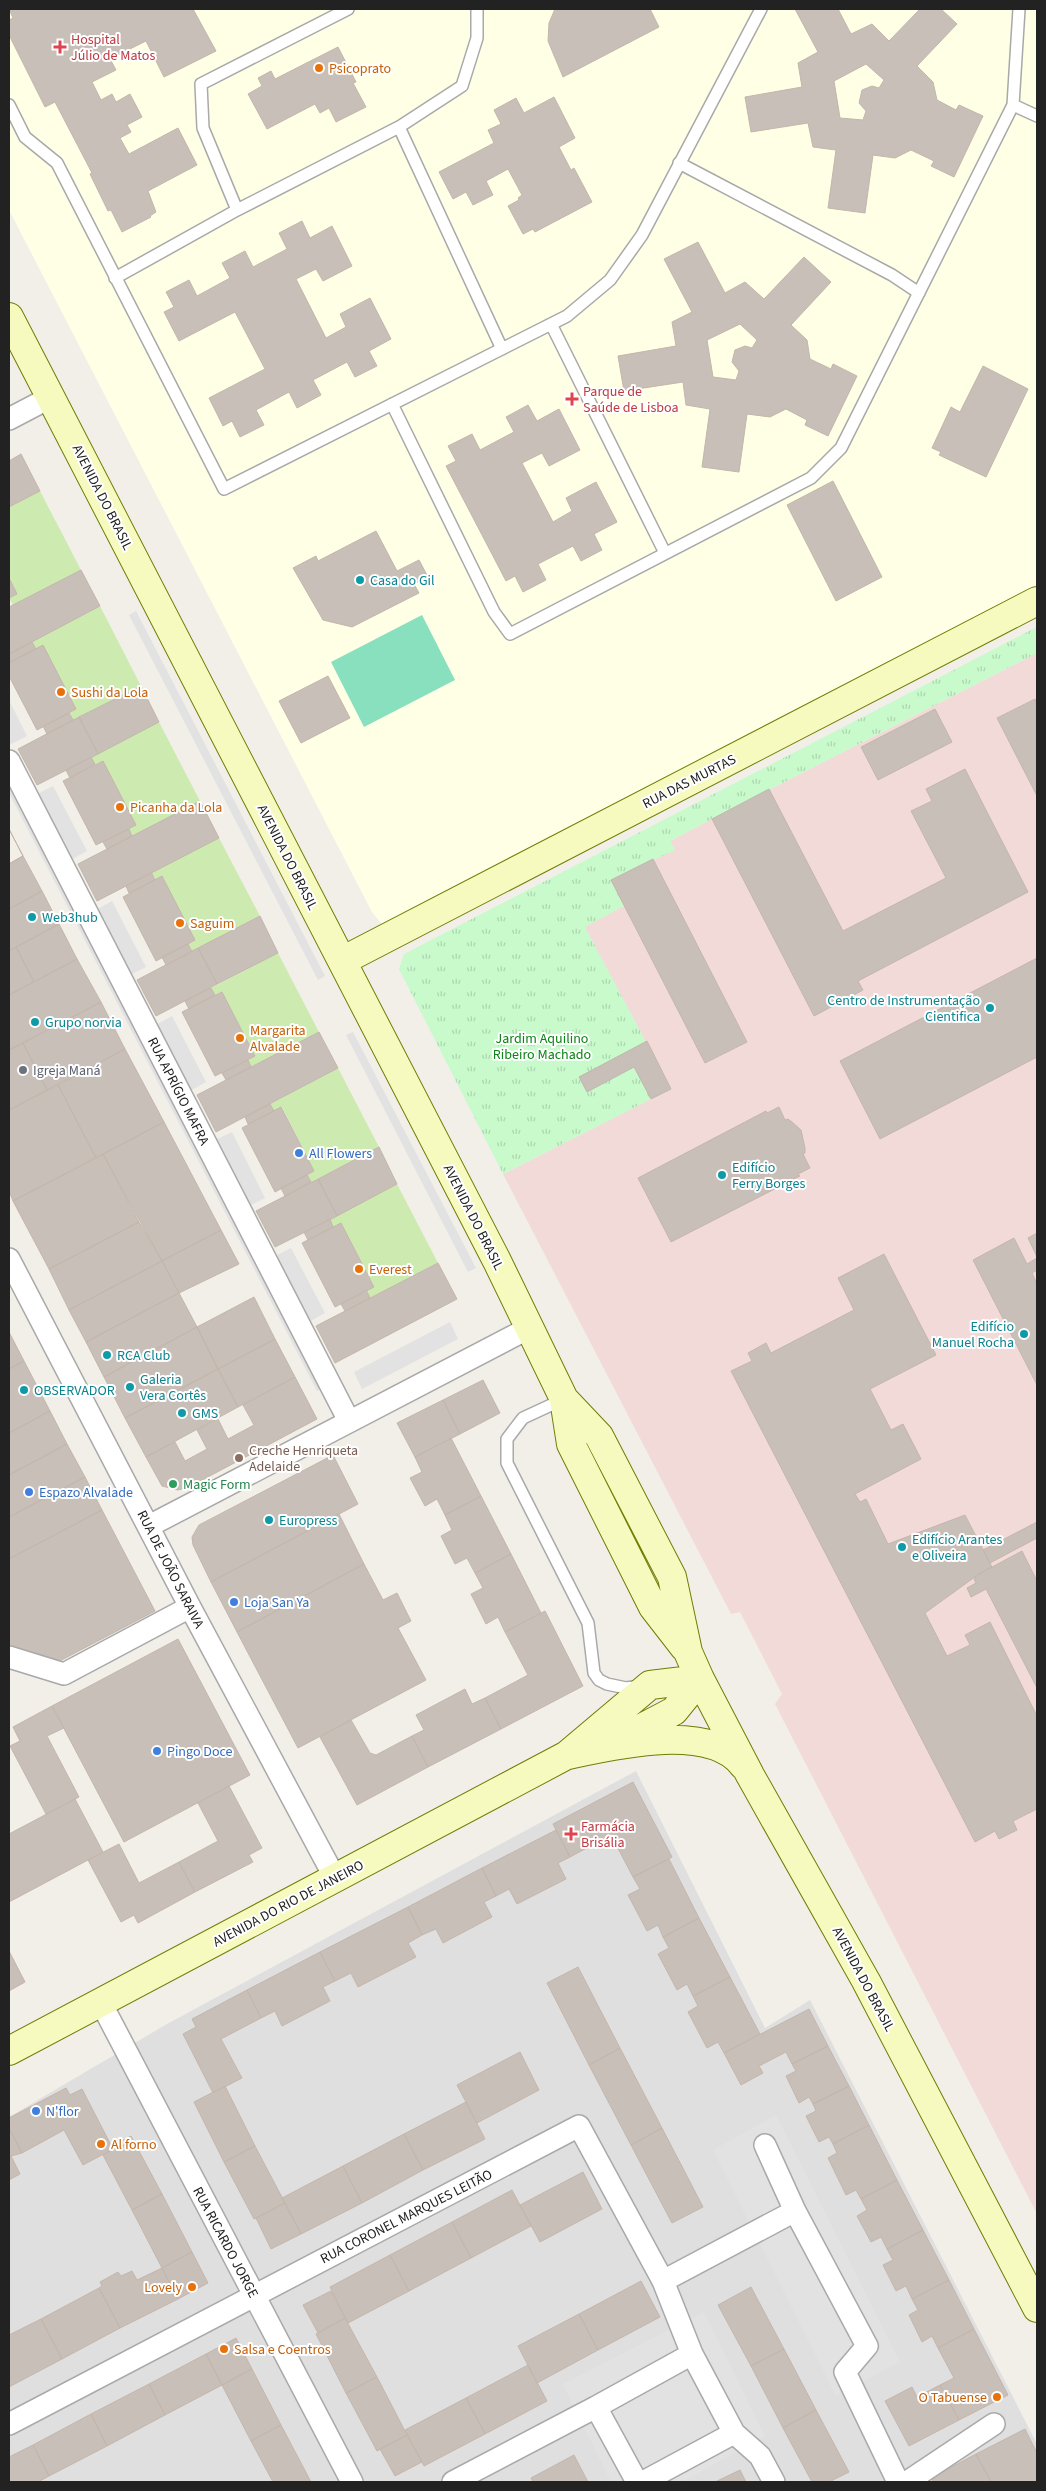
<svg xmlns="http://www.w3.org/2000/svg" width="1046" height="2491" viewBox="0 0 1046 2491" font-family="'Source Sans 3',sans-serif">
<style>
.residential{fill:#e0dfdf}
.commercial{fill:#f2dad9}
.education{fill:#ffffe5}
.park{fill:url(#park-tufts)}
.garden{fill:#cdebb0}
.pitch{fill:#88e0be}
.parking{fill:#e2e2e2}
.building{fill:#c7bfb8;stroke:#c4b6ab;fill-rule:evenodd}
.lines{fill:none;stroke-linecap:round;stroke-linejoin:round}
.lane-casing{stroke:#a9a9a9;stroke-width:14}
.street-casing{stroke:#a9a9a9;stroke-width:24}
.secondary-casing{stroke:#707d05;stroke-width:30}
.lane{stroke:#fff;stroke-width:11}
.street{stroke:#fff;stroke-width:21}
.secondary{stroke:#f7fabf;stroke-width:28}
.health-dot{fill:#e0444e;stroke:#fff;stroke-width:2}
.food-dot{fill:#e8710a;stroke:#fff;stroke-width:2}
.culture-dot{fill:#0f9aa8;stroke:#fff;stroke-width:2}
.worship-dot{fill:#6b7280;stroke:#fff;stroke-width:2}
.shop-dot{fill:#3f7fe0;stroke:#fff;stroke-width:2}
.education-dot{fill:#8d6e63;stroke:#fff;stroke-width:2}
.leisure-dot{fill:#2e9e5b;stroke:#fff;stroke-width:2}
.labels{text-anchor:middle;stroke-width:4;stroke-linejoin:round;paint-order:stroke}
.health-label{font-size:14px;fill:#be3a42;stroke:#fff;text-anchor:start}
.food-label{font-size:14px;fill:#c56008;stroke:#fff;text-anchor:start}
.street-label{font-size:14px;fill:#222;stroke:#fff}
.culture-label{font-size:14px;fill:#0d838f;stroke:#fff;text-anchor:start}
.park-label{font-size:14px;fill:#0c8416;stroke:#fff}
.worship-label{font-size:14px;fill:#5b616d;stroke:#fff;text-anchor:start}
.shop-label{font-size:14px;fill:#366cbe;stroke:#fff;text-anchor:start}
.education-label{font-size:14px;fill:#785e54;stroke:#fff;text-anchor:start}
.leisure-label{font-size:14px;fill:#27864d;stroke:#fff;text-anchor:start}
</style>
<defs>
<pattern id="park-tufts" width="24" height="20" patternUnits="userSpaceOnUse" patternTransform="scale(1.25)"><rect width="24" height="20" fill="#c8facc"/><path d="M3 7l-1-3M5 7V3M7 7l1-3M15 17l-1-3M17 17v-4M19 17l1-3" fill="none" stroke="#acd6af"/></pattern>
</defs>
<rect width="100%" height="100%" fill="#f2efe9"/>
<path class="residential" d="M636,1771L765,2028L810,2000L1037,2444V2482H9V2117L167,2024Z"/>
<path class="commercial" d="M1037,653V2214L775,1704L782,1694L740,1612L731,1614L503,1174L671,1089L584,927L611,880L674,850L670,841L712,819Z"/>
<path class="education" d="M9,9H1037V588L384,927L372,912L9,210Z"/>
<path class="park" d="M1037,627V653L712,819L670,841L675,850L611,880L624,906L585,927L671,1089L503,1174L399,969L404,954Z"/>
<path class="garden" d="M40,491L81,570L13,605L9,598L16,594L9,578V507Z
M100,606L141,686L73,720L69,713L76,709L43,646L36,649L32,642Z
M159,722L200,801L132,836L103,761L95,764L91,757Z
M219,838L260,916L192,952L188,944L195,940L162,876L155,880L151,872Z
M278,953L319,1032L251,1067L248,1060L255,1055L222,992L215,995L211,988Z
M338,1068L379,1147L311,1182L307,1175L314,1171L282,1107L274,1111L270,1104Z
M397,1184L438,1263L370,1298L366,1290L374,1286L341,1223L333,1227L330,1219Z"/>
<path class="pitch" d="M422,615L455,680L364,727L331,662Z"/>
<path class="parking" d="M136,611L325,976L318,980L129,615Z
M9,700L27,736L9,745Z
M9,778L323,1388L317,1391L9,793Z
M53,786L87,851L69,861L35,795Z
M112,901L146,967L128,976L94,911Z
M172,1016L206,1082L188,1092L154,1026Z
M353,1032L476,1268L468,1272L346,1035Z
M232,1132L265,1198L247,1207L213,1141Z
M291,1248L325,1313L307,1323L273,1257Z
M450,1322L458,1339L362,1389L354,1372Z
M776,2115L900,2362L836,2396L713,2150Z
M704,2312L765,2436L682,2482H611L563,2384Z"/>
<path class="building" d="M9,9H193L216,51L164,77L146,41L110,59L116,70L92,82L101,100L112,94L116,102L130,94L142,117L127,125L131,132L120,138L129,154L178,128L197,165L148,191L156,212L150,216L151,217L122,232L111,210L108,211L90,174L92,173L55,102L45,107L9,35V20L13,18Z
M555,9H650L659,27L563,77L548,41L549,23Z
M795,9H838L851,34L872,24L889,41L920,9H941L957,24L917,66L933,82L937,100L956,110L959,105L983,116L954,177L931,166L934,161L911,150L895,158L873,155L865,213L828,208L836,150L813,147L808,123L751,132L745,97L802,87L798,63L818,52ZM866,64L884,80L879,88L872,86L862,90L859,103L866,111L863,120L840,118L834,81Z
M338,47L356,82L353,83L366,107L336,122L329,108L320,113L315,104L267,129L248,94L262,86L258,78L271,71L275,79Z
M554,97L575,138L559,147L571,170L574,168L592,202L535,232L533,229L523,234L508,206L519,200L518,198L522,195L508,169L486,181L493,195L473,205L466,192L453,199L439,172L494,143L488,130L501,124L494,110L516,98L524,113Z
M302,221L310,238L332,226L352,266L323,281L316,269L296,279L326,338L346,327L340,314L370,298L391,339L369,351L377,366L355,377L347,362L313,380L321,395L297,408L289,392L256,410L264,425L240,437L232,421L223,426L209,398L265,369L235,312L179,341L164,312L174,307L166,292L189,280L197,296L230,278L222,263L245,251L253,267L287,249L279,233Z
M698,242L725,293L745,282L764,299L804,257L831,282L791,325L807,340L810,359L831,369L833,364L857,376L828,436L805,425L807,420L786,409L770,417L747,414L739,472L702,467L710,409L686,405L683,382L624,391L618,356L676,346L672,322L692,312L664,259ZM740,324L757,340L752,348L745,346L735,350L732,362L739,371L736,380L713,377L707,340Z
M983,366L1028,389L986,477L939,455L941,452L932,448L951,407L960,412Z
M528,405L537,421L559,409L580,450L549,466L542,453L522,463L553,522L572,511L566,498L596,482L617,522L594,534L602,550L581,561L573,546L538,564L546,580L523,592L515,576L506,581L446,466L456,461L448,446L472,434L480,450L514,432L506,417Z
M21,454L40,491L9,507V461Z
M833,481L882,577L836,601L787,505Z
M376,531L397,571L419,560L428,577L414,584L419,593L352,627L323,620L293,568L316,556L318,561Z
M81,570L100,606L9,654V607Z
M9,578L17,594L9,598Z
M32,642L36,649L10,662L9,654Z
M43,645L76,709L37,730L9,676V663Z
M328,676L350,718L301,743L279,701Z
M141,686L159,722L98,754L79,717Z
M1035,699L1037,704V796L997,718Z
M935,709L952,742L878,780L861,747Z
M69,713L73,720L47,734L43,726Z
M79,717L98,754L37,785L18,749Z
M91,757L95,764L70,778L66,770Z
M103,761L136,825L96,845L63,781Z
M965,769L1028,892L858,981L863,990L814,1016L712,819L769,789L843,931L946,878L911,811L932,801L926,789Z
M200,801L219,838L97,901L78,864Z
M9,829L23,856L9,864Z
M9,829L23,856L9,864Z
M129,829L132,836L107,849L103,842Z
M23,856L42,891L9,909V864Z
M653,859L747,1042L705,1063L611,880Z
M151,872L155,880L129,893L126,886Z
M162,876L195,940L156,961L123,897Z
M42,891L59,924L9,951V909Z
M260,916L278,953L217,984L198,948Z
M59,924L77,959L34,982L16,947Z
M188,944L192,952L166,965L162,957Z
M16,947L34,982L9,995V951Z
M198,948L217,984L156,1016L137,980Z
M1037,958V1057L880,1139L840,1061Z
M77,959L101,1002L9,1050V995Z
M211,988L215,995L189,1009L185,1001Z
M222,992L255,1056L215,1076L182,1012Z
M101,1002L125,1049L47,1090L23,1043Z
M319,1032L338,1068L216,1132L197,1095Z
M647,1041L671,1089L651,1099L634,1067L587,1092L579,1077Z
M23,1043L47,1090L9,1110V1050Z
M125,1049L164,1122L96,1158L58,1085Z
M248,1060L251,1067L226,1080L222,1073Z
M58,1085L96,1158L13,1201L9,1191V1110Z
M270,1104L274,1111L248,1124L245,1117Z
M281,1107L314,1171L275,1192L242,1128Z
M779,1107L785,1120L788,1119L792,1122L801,1130L805,1148V1153L803,1154L810,1168L798,1174L800,1176L671,1242L638,1178L766,1111L767,1113Z
M164,1122L221,1230L162,1261L103,1154Z
M379,1147L397,1184L337,1216L318,1179Z
M103,1154L139,1222L49,1269L13,1201Z
M307,1175L311,1182L285,1196L281,1188Z
M318,1179L337,1216L275,1247L256,1211Z
M330,1219L333,1227L308,1240L304,1232Z
M139,1222L162,1261L69,1310L49,1269Z
M341,1223L374,1287L335,1307L302,1243Z
M221,1230L239,1264L179,1293L162,1261Z
M1037,1233V1257L1028,1238Z
M1014,1238L1027,1264L1037,1258V1270L1032,1273L1037,1284V1385L973,1260Z
M884,1254L936,1355L870,1389L891,1430L903,1424L921,1459L855,1494L860,1502L866,1499L888,1544L965,1515L992,1567L979,1574L925,1613L947,1656L970,1645L965,1635L990,1622L1037,1716V1809L1013,1821L1017,1830L999,1839L995,1831L975,1842L731,1371L752,1361L748,1353L766,1343L771,1353L854,1310L838,1278Z
M162,1261L179,1293L86,1342L69,1310Z
M438,1263L457,1299L335,1363L316,1326Z
M366,1290L370,1298L345,1311L341,1304Z
M179,1293L197,1327L104,1377L86,1342Z
M254,1297L275,1339L218,1369L197,1327Z
M197,1327L218,1369L125,1418L104,1377Z
M9,1332L24,1361L9,1369Z
M275,1339L295,1377L238,1407L218,1369Z
M24,1361L50,1411L9,1433V1369Z
M218,1369L238,1407L146,1457L125,1418Z
M295,1377L317,1419L189,1487L178,1490L162,1486L146,1457L175,1442L185,1461L207,1449L197,1430L218,1419L228,1439L254,1425L243,1405Z
M483,1380L500,1413L460,1434L443,1400Z
M443,1400L460,1434L415,1457L397,1423Z
M50,1411L67,1444L9,1475V1433Z
M451,1438L481,1496L445,1515L437,1499L425,1506L410,1478L422,1472L415,1457Z
M67,1444L85,1477L9,1517V1475Z
M333,1455L358,1504L211,1582L193,1545L192,1537L199,1525Z
M85,1477L102,1510L9,1559V1517Z
M481,1496L511,1554L475,1573L467,1558L455,1564L441,1536L452,1530L445,1515Z
M102,1510L155,1611L54,1664L9,1647V1559Z
M339,1514L364,1564L237,1632L211,1582Z
M1037,1522V1538L990,1563L983,1550Z
M1022,1551L1037,1581V1688L986,1589L971,1597L967,1588L976,1583L974,1579L979,1574Z
M511,1554L541,1613L505,1632L498,1617L486,1624L471,1594L483,1588L475,1573Z
M364,1564L383,1600L397,1593L411,1621L398,1628L426,1680L298,1748L237,1632Z
M545,1611L583,1686L501,1729L485,1698L528,1675L505,1632Z
M178,1639L250,1775L124,1842L52,1706Z
M465,1689L472,1704L485,1698L501,1729L428,1767L412,1736L424,1730L416,1715Z
M52,1706L64,1728L47,1736L79,1797L46,1814L10,1746L20,1741L13,1727Z
M351,1720L370,1753L376,1755L412,1736L428,1767L357,1805L320,1737Z
M633,1782L672,1857L633,1877L611,1835L570,1857L553,1824Z
M229,1786L262,1848L249,1855L253,1862L195,1892L179,1862L218,1841L198,1803Z
M75,1799L103,1852L9,1902V1834Z
M556,1830L570,1857L558,1863L566,1879L517,1904L509,1889L496,1896L482,1868Z
M119,1844L139,1883L179,1862L195,1892L138,1923L134,1915L121,1922L88,1860Z
M669,1859L699,1918L663,1937L658,1925L647,1931L628,1895L640,1889L633,1877Z
M482,1868L496,1896L484,1902L492,1917L443,1943L436,1929L422,1935L408,1907Z
M408,1907L422,1935L408,1943L416,1957L358,1987L351,1973L335,1981L320,1952Z
M699,1918L730,1977L693,1996L687,1984L677,1990L658,1954L669,1948L663,1937Z
M9,1951L25,1982L9,1991Z
M320,1952L335,1981L323,1987L330,2001L282,2026L275,2011L261,2018L247,1990Z
M578,1967L620,2048L589,2065L547,1983Z
M730,1977L760,2034L724,2053L718,2042L707,2048L688,2012L698,2006L693,1996Z
M247,1990L261,2018L221,2039L242,2078L213,2093L183,2034L196,2027L192,2019Z
M809,2009L828,2046L792,2064L786,2052L759,2066L763,2073L741,2085L724,2053Z
M828,2046L849,2086L813,2104L809,2097L799,2103L786,2076L796,2071L792,2064Z
M620,2048L662,2128L631,2145L589,2065Z
M520,2052L539,2090L477,2123L457,2085Z
M225,2086L255,2146L224,2162L194,2102Z
M849,2086L869,2125L833,2144L829,2137L819,2142L806,2116L816,2111L813,2104Z
M66,2088L70,2095L82,2089L113,2149L83,2165L64,2130L22,2153L9,2128V2118Z
M466,2102L485,2139L423,2170L404,2134Z
M869,2125L897,2180L861,2199L856,2190L846,2195L828,2158L837,2153L833,2144Z
M9,2128L22,2153L11,2156L20,2174L9,2180Z
M662,2128L703,2207L672,2223L631,2145Z
M404,2134L423,2170L362,2203L343,2166Z
M131,2136L162,2194L132,2210L103,2155L113,2149L112,2146Z
M255,2146L285,2203L254,2219L224,2162Z
M343,2166L362,2203L301,2234L282,2198Z
M583,2172L602,2209L540,2242L520,2205Z
M897,2180L923,2230L887,2249L881,2237L871,2242L857,2216L867,2210L861,2199Z
M512,2190L531,2226L471,2258L452,2222Z
M162,2194L192,2252L162,2268L132,2210Z
M285,2203L301,2234L271,2249L256,2218Z
M452,2222L471,2258L409,2291L390,2255Z
M923,2230L949,2280L912,2299L906,2286L896,2291L883,2265L893,2260L887,2249Z
M192,2252L208,2283L178,2299L162,2268Z
M390,2255L409,2291L348,2323L330,2287Z
M162,2268L178,2299L120,2328L99,2288L102,2286L100,2282L118,2272L121,2276L132,2271L137,2280Z
M949,2280L974,2329L938,2348L932,2336L922,2342L909,2315L918,2310L912,2299Z
M641,2281L660,2317L598,2350L579,2314Z
M751,2287L784,2349L751,2366L718,2305Z
M99,2288L120,2328L62,2359L41,2319Z
M331,2291L345,2318L318,2333L303,2305Z
M579,2314L598,2350L537,2383L518,2346Z
M345,2318L377,2377L346,2393L316,2334Z
M41,2319L62,2359L9,2387V2335Z
M974,2329L1008,2395L959,2420L940,2385L954,2378L938,2348Z
M236,2338L252,2369L222,2385L206,2354Z
M784,2349L816,2410L783,2428L751,2366Z
M206,2354L222,2385L165,2415L149,2384Z
M528,2365L547,2401L485,2434L466,2398Z
M252,2369L281,2425L251,2441L222,2385Z
M377,2377L407,2435L377,2451L346,2393Z
M149,2384L165,2415L107,2446L91,2414Z
M940,2385L959,2420L909,2446L885,2401L912,2387L917,2397Z
M466,2398L485,2434L424,2466L405,2430Z
M816,2410L849,2472L829,2482H812L783,2428Z
M91,2414L107,2446L49,2476L33,2445Z
M281,2425L311,2482H273L251,2441Z
M1025,2429L1037,2453V2482H991L976,2454Z
M407,2435L422,2462L395,2476L380,2449Z
M33,2445L49,2476L38,2482H9V2457Z
M976,2454L991,2482H934L931,2478Z
M574,2455L588,2482H533L531,2478Z
M740,2470L746,2482H715Z"/>
<g class="lines">
<defs>
<path id="lane" d="M9,105L25,137L57,163L224,489L567,316L610,280L642,235L761,9
M1013,105L1037,116
M399,127L502,349
M679,163L892,275L919,293
M237,210L203,128L201,84L348,9
M115,278L237,210L399,127L462,86L477,38V9
M551,324L665,553
M392,404L494,612L510,634L811,478L841,448L1013,105L1019,9
M564,1399L523,1418L507,1439V1463L588,1623L594,1673L599,1680L607,1684L626,1688L641,1686"/>
<path id="street" d="M9,419L51,397
M9,761L349,1421
M9,1259L190,1607L335,1878
M149,1526L529,1328
M9,1657L64,1674L190,1607
M100,2001L352,2482
M765,2145L795,2211L867,2346L845,2372L898,2482
M663,2281L795,2211
M9,2424L579,2126L663,2281L692,2354L734,2433L643,2482
M734,2433L760,2456L774,2482
M453,2482L596,2407
M637,2482L596,2407L692,2354
M907,2482L994,2424"/>
<path id="secondary" d="M9,317L497,1261L564,1399L599,1436L672,1577L688,1652L700,1679L750,1775L866,1981L1037,2308
M342,961L1037,601
M564,1399L571,1444L653,1607L684,1647
M619,1740L674,1711L700,1679
M568,1755C614,1745 710,1722 743,1765
M9,2051L567,1755L650,1685L700,1679"/>
</defs>
<use href="#lane" class="lane-casing"/>
<use href="#street" class="street-casing"/>
<use href="#secondary" class="secondary-casing"/>
<use href="#lane" class="lane"/>
<use href="#street" class="street"/>
<use href="#secondary" class="secondary"/>
</g>
<g class="health-dot">
<path d="M57.5 39.5h5v5h5v5h-5v5h-5v-5h-5v-5h5z"/>
<path d="M569.5 391.5h5v5h5v5h-5v5h-5v-5h-5v-5h5z"/>
<path d="M568.5 1826.5h5v5h5v5h-5v5h-5v-5h-5v-5h5z"/>
</g>
<g class="food-dot">
<circle cx="319" cy="68" r="5"/>
<circle cx="61" cy="692" r="5"/>
<circle cx="120" cy="807" r="5"/>
<circle cx="180" cy="923" r="5"/>
<circle cx="240" cy="1038" r="5"/>
<circle cx="359" cy="1269" r="5"/>
<circle cx="101" cy="2144" r="5"/>
<circle cx="192" cy="2287" r="5"/>
<circle cx="224" cy="2349" r="5"/>
<circle cx="997" cy="2397" r="5"/>
</g>
<g class="culture-dot">
<circle cx="360" cy="580" r="5"/>
<circle cx="32" cy="917" r="5"/>
<circle cx="990" cy="1008" r="5"/>
<circle cx="35" cy="1022" r="5"/>
<circle cx="722" cy="1175" r="5"/>
<circle cx="1024" cy="1334" r="5"/>
<circle cx="107" cy="1355" r="5"/>
<circle cx="130" cy="1387" r="5"/>
<circle cx="24" cy="1390" r="5"/>
<circle cx="182" cy="1413" r="5"/>
<circle cx="269" cy="1520" r="5"/>
<circle cx="902" cy="1547" r="5"/>
</g>
<circle class="worship-dot" cx="23" cy="1070" r="5"/>
<g class="shop-dot">
<circle cx="299" cy="1153" r="5"/>
<circle cx="29" cy="1492" r="5"/>
<circle cx="234" cy="1602" r="5"/>
<circle cx="157" cy="1751" r="5"/>
<circle cx="36" cy="2111" r="5"/>
</g>
<circle class="education-dot" cx="239" cy="1458" r="5"/>
<circle class="leisure-dot" cx="173" cy="1484" r="5"/>
<g class="labels">
<g class="health-label">
<text x="71" y="44">Hospital<tspan x="71" dy="16">Júlio de Matos</tspan></text>
<text x="583" y="396">Parque de<tspan x="583" dy="16">Saúde de Lisboa</tspan></text>
<text x="581" y="1831">Farmácia<tspan x="581" dy="16">Brisália</tspan></text>
</g>
<g class="food-label">
<text x="329" y="73">Psicoprato</text>
<text x="71" y="697">Sushi da Lola</text>
<text x="130" y="812">Picanha da Lola</text>
<text x="190" y="928">Saguim</text>
<text x="250" y="1035">Margarita<tspan x="250" dy="16">Alvalade</tspan></text>
<text x="369" y="1274">Everest</text>
<text x="111" y="2149">Al forno</text>
<text x="182" y="2292" text-anchor="end">Lovely</text>
<text x="234" y="2354">Salsa e Coentros</text>
<text x="987" y="2402" text-anchor="end">O Tabuense</text>
</g>
<g class="street-label">
<text transform="translate(103 497) rotate(63)" y="5">AVENIDA DO BRASIL</text>
<text transform="translate(689 781) rotate(-27)" y="5">RUA DAS MURTAS</text>
<text transform="translate(288 857) rotate(63)" y="5">AVENIDA DO BRASIL</text>
<text transform="translate(179 1091) rotate(63)" y="5">RUA APRÍGIO MAFRA</text>
<text transform="translate(474 1217) rotate(63)" y="5">AVENIDA DO BRASIL</text>
<text transform="translate(171 1569) rotate(63)" y="5">RUA DE JOÃO SARAIVA</text>
<text transform="translate(288 1903) rotate(-28)" y="5">AVENIDA DO RIO DE JANEIRO</text>
<text transform="translate(864 1979) rotate(62)" y="5">AVENIDA DO BRASIL</text>
<text transform="translate(406 2216) rotate(-27)" y="5">RUA CORONEL MARQUES LEITÃO</text>
<text transform="translate(226 2242) rotate(62)" y="5">RUA RICARDO JORGE</text>
</g>
<g class="culture-label">
<text x="370" y="585">Casa do Gil</text>
<text x="42" y="922">Web3hub</text>
<text x="980" y="1005" text-anchor="end">Centro de Instrumentação<tspan x="980" dy="16">Cientifica</tspan></text>
<text x="45" y="1027">Grupo norvia</text>
<text x="732" y="1172">Edifício<tspan x="732" dy="16">Ferry Borges</tspan></text>
<text x="1014" y="1331" text-anchor="end">Edifício<tspan x="1014" dy="16">Manuel Rocha</tspan></text>
<text x="117" y="1360">RCA Club</text>
<text x="140" y="1384">Galeria<tspan x="140" dy="16">Vera Cortês</tspan></text>
<text x="34" y="1395">OBSERVADOR</text>
<text x="192" y="1418">GMS</text>
<text x="279" y="1525">Europress</text>
<text x="912" y="1544">Edifício Arantes<tspan x="912" dy="16">e Oliveira</tspan></text>
</g>
<g class="park-label">
<text x="542" y="1043">Jardim Aquilino<tspan x="542" dy="16">Ribeiro Machado</tspan></text>
</g>
<g class="worship-label">
<text x="33" y="1075">Igreja Maná</text>
</g>
<g class="shop-label">
<text x="309" y="1158">All Flowers</text>
<text x="39" y="1497">Espazo Alvalade</text>
<text x="244" y="1607">Loja San Ya</text>
<text x="167" y="1756">Pingo Doce</text>
<text x="46" y="2116">N'flor</text>
</g>
<g class="education-label">
<text x="249" y="1455">Creche Henriqueta<tspan x="249" dy="16">Adelaide</tspan></text>
</g>
<g class="leisure-label">
<text x="183" y="1489">Magic Form</text>
</g>
</g>
<rect width="1046" height="2491" fill="none" stroke="#222222" stroke-width="20"/>
</svg>
